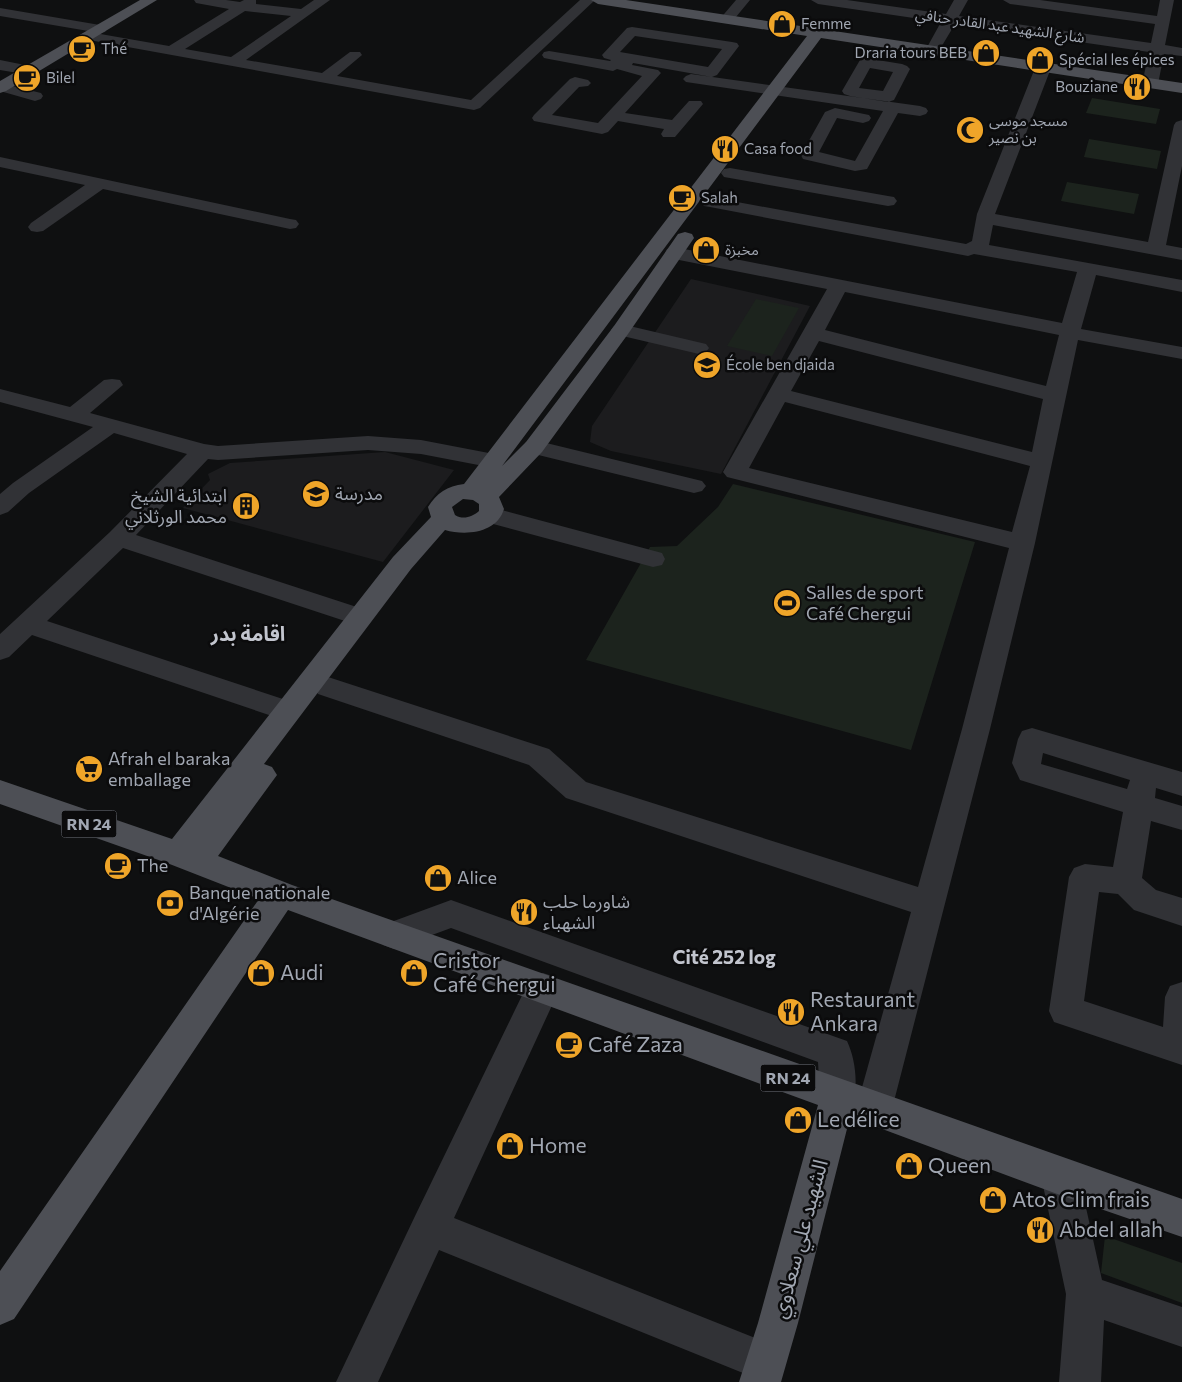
<svg xmlns="http://www.w3.org/2000/svg" width="1182" height="1382" viewBox="0 0 1182 1382" font-family="Commissioner,'Noto Sans Arabic',sans-serif">
<style>
.built{fill:#1c1c1e}
.green{fill:#1c231d}
.lines{fill:none;stroke-linecap:round;stroke-linejoin:round}
.minor{fill:#313236;fill-rule:evenodd}
.major{fill:#4d4f55;fill-rule:evenodd}
.labels{text-anchor:middle;stroke-width:5;stroke-linejoin:round;paint-order:stroke}
.far-poi-label{font-size:15px;fill:#a1a7b2;stroke:#0b0b0c;text-anchor:start}
.far-street-label{font-size:15px;fill:#a1a7b2;stroke:#0b0b0c}
.shield{fill:#0b0b0c;stroke:#747880;stroke-width:1}
.shield-label{font-size:16px;font-weight:bold;fill:#a1a7b2}
.poi-label{font-size:18px;fill:#a1a7b2;stroke:#0b0b0c;text-anchor:start}
.neighbourhood-label{font-size:19px;font-weight:bold;fill:#c2c5ce;stroke:#0b0b0c}
.quarter-label{font-size:20px;font-weight:bold;fill:#c2c5ce;stroke:#0b0b0c}
.near-poi-label{font-size:21px;fill:#a1a7b2;stroke:#0b0b0c;text-anchor:start}
.near-street-label{font-size:21px;fill:#a1a7b2;stroke:#0b0b0c}
</style>
<rect width="100%" height="100%" fill="#0f1011"/>
<path class="built" d="M691,279L810,306L721,474L611,451L590,442L592,426Z
M385,452L454,470L383,562L183,508L210,480L208,474L230,463Z"/>
<path class="green" d="M1092,98L1160,109L1156,124L1086,113Z
M1089,139L1161,151L1157,169L1084,157Z
M1067,182L1139,194L1134,214L1061,201Z
M756,299L799,308L772,356L727,346Z
M733,484L975,542L911,750L586,660L650,547L677,546L718,507Z
M1105,1236L1182,1263V1303L1101,1273Z"/>
<g class="lines">
<path class="minor" d="M194,0H226L240,2L244,0H256V4L301,9L314,0H330L246,60L322,73L350,52H360L362,55L337,76L471,100L580,0H595L480,108L474,110L89,40L84,39L82,36L84,33L89,32L169,46L229,9L196,3ZM245,11L291,16L231,57L185,49Z
M736,0H750L731,23H721L719,20Z
M811,0H847L946,14L954,0H968L959,16L1151,43L1155,24L1010,4L1003,0H1040L1157,16L1160,0H1174L1165,45L1182,48V56L1164,54L1158,84L1155,87H1145L1142,84L1149,52L955,24L937,54H927L925,51L941,22L818,4Z
M0,8L100,25L105,26L107,29L105,32L100,33L0,16Z
M632,27L732,42L737,43L739,46L717,75L712,77L633,63L632,65L658,70L661,73L625,113L672,120L689,101H701L703,104L675,137H663L661,134L664,129L618,121L608,132L602,134L534,121L532,118L534,115L570,79L575,77L588,80L591,83L588,86L579,87L552,115L598,123L642,76L617,69L613,71L549,59L544,58L542,55L544,52L549,51L610,61L611,60L604,58L602,55L627,28ZM635,36L722,49L708,67L620,52Z
M865,58L902,64L907,66L910,69L894,100L888,102L850,96L844,94L842,91L860,60ZM870,68L893,72L883,91L859,88Z
M0,60L35,67L38,70L35,73L30,75L0,70Z
M1043,63L1048,65L1051,68L995,214L1148,242L1174,125L1176,122L1182,120V166L1166,245L1182,248V260L993,225L989,245L1182,280V292L1096,275L1081,329L1182,347V359L1078,340L1035,543L990,729L892,1109L887,1121L874,1126L861,1121L856,1109L911,912L566,798L529,765L318,694L314,687L318,680L328,677L549,749L586,782L918,887L962,729L1009,548L727,477L723,472L827,289L674,259L667,257L665,253L667,249L674,247L1062,323L1077,272L974,254L968,256L710,207L704,206L701,202L704,198L710,197L966,244L972,241L977,214L1035,68L1038,65ZM845,292L1059,335L1046,386L825,330ZM819,341L1043,399L1032,452L791,391ZM785,402L1030,466L1012,532L749,468Z
M691,74L920,106L926,108L928,111L926,114L920,116L898,113L867,169L855,171L803,159L801,155L825,112L835,108L869,115L871,118L869,121L863,123L837,118L819,152L855,161L883,111L686,82L683,79L686,76Z
M0,83L41,93L43,96L41,99L35,101L0,91Z
M0,157L290,219L296,220L299,224L296,228L290,229L103,189L43,231L37,232L31,231L28,227L31,223L85,185L0,167Z
M730,168L888,196L894,197L897,201L894,205L888,206L724,177L721,173L724,169Z
M621,324L706,344L709,348L706,352L699,354L614,334L611,330L614,326Z
M112,379L120,380L123,385L90,413L204,444L218,446L368,436L421,440L494,454L502,456L505,461L502,466L494,468L421,454L368,450L218,460L208,459L136,535L369,611L373,617L369,623L360,626L351,623L123,548L47,621L298,704L302,711L298,718L288,722L278,718L32,635L9,657L0,660V634L110,532L187,454L114,433L29,493L8,512L0,515V494L13,483L93,427L0,402V389L70,407L104,380Z
M534,440L702,481L706,486L702,491L694,493L526,452L523,447L526,442Z
M490,507L662,553L665,559L662,565L653,567L482,521L478,515L482,509Z
M1032,728L1182,772V796L1156,788L1155,798L1182,806V830L1151,821L1142,878L1156,890L1182,898V926L1134,910L1118,894L1099,892L1084,1001L1163,1027L1165,997L1170,986L1182,982V1065L1054,1022L1049,1011L1069,877L1074,868L1085,864L1113,867L1123,812L1020,780L1012,763L1018,739L1022,731ZM1043,753L1130,780L1127,789L1041,764Z
M451,900L847,1041C856,1060 859,1089 851,1108L838,1113L825,1108L820,1096L818,1062L451,928L394,949L383,945L378,935L383,925Z
M543,973L555,977L560,988L454,1218L780,1348L786,1362L780,1376L765,1382L439,1250L378,1382H336L416,1214L531,977Z
M1060,1157L1073,1163L1079,1176L1102,1280L1182,1307V1347L1104,1320L1101,1382H1059L1066,1294L1041,1176L1047,1163Z"/>
<path class="major" d="M140,0H157L6,91L0,93V81Z
M591,0H626L1182,83V93L821,38L502,466L526,442L614,326L678,234L685,232L692,234L694,238L628,334L542,452L499,497L504,509C497,533 466,536 445,530L411,569L264,764L272,767L277,775L218,856L292,885L1182,1199V1237L1060,1195L850,1117L798,1323L781,1382H739L758,1323L818,1105L288,910L14,1319L0,1325V1271L259,899L167,863L0,804V780L172,839L393,557L431,517L428,507C437,493 447,486 464,484L807,36L598,4ZM463,499L473,500L479,504V511C472,517 463,520 455,515L452,507Z"/>
</g>
<defs>
<symbol id="shop-disc" viewBox="-11 -11 22 22"><circle r="9.5" fill="#efa529" stroke="#0b0b0c"/><path d="M-5-2.5h2.3a2.7 3.5 0 0 1 5.4 0H5L5.5 6h-11ZM-1.5-2.5h3a1.5 2.3 0 0 0-3 0Z" fill="#111"/></symbol>
<symbol id="cafe-disc" viewBox="-11 -11 22 22"><circle r="9.5" fill="#efa529" stroke="#0b0b0c"/><path d="M-5.5-4.5H6V0H3Q3 3.5 0 3.5H-2.5Q-5.5 3.5-5.5 0ZM3-3.2v2h1.7v-2ZM-6 4.5H4V6H-6Z" fill="#111"/></symbol>
<symbol id="restaurant-disc" viewBox="-11 -11 22 22"><circle r="9.5" fill="#efa529" stroke="#0b0b0c"/><path d="M-5-6h1v4h1v-4h1v4h1v-4h1v5L-1.5 .5V6h-2V.5L-5-1ZM5-6V6H3V1.5H1.5Q1.5-4 5-6Z" fill="#111"/></symbol>
<symbol id="mosque-disc" viewBox="-11 -11 22 22"><circle r="9.5" fill="#efa529" stroke="#0b0b0c"/><path d="M3.5-4.9A6 6 0 1 0 3.5 4.9A5 5 0 1 1 3.5-4.9Z" fill="#111"/></symbol>
<symbol id="school-disc" viewBox="-11 -11 22 22"><circle r="9.5" fill="#efa529" stroke="#0b0b0c"/><path d="M0-5L7-2L0 1L-7-2ZM-4 1L0 2.5L4 1V4Q0 6-4 4Z" fill="#111"/></symbol>
<symbol id="building-disc" viewBox="-11 -11 22 22"><circle r="9.5" fill="#efa529" stroke="#0b0b0c"/><path d="M-4-6H4V6H1V3H-1V6H-4ZM-2.5-4.3h1.7v1.8h-1.7ZM.8-4.3h1.7v1.8H.8ZM-2.5-1h1.7V.8h-1.7ZM.8-1h1.7V.8H.8Z" fill="#111"/></symbol>
<symbol id="stadium-disc" viewBox="-11 -11 22 22"><circle r="9.5" fill="#efa529" stroke="#0b0b0c"/><path d="M0-5a6.5 5 0 1 0 0 10a6.5 5 0 1 0 0-10ZM-3.5-1.8h7v3.6h-7Z" fill="#111"/></symbol>
<symbol id="supermarket-disc" viewBox="-11 -11 22 22"><circle r="9.5" fill="#efa529" stroke="#0b0b0c"/><path d="M-6-5.5h2.5l.6 2H6L4.5 2H-2.5L-4.4-4H-6ZM-1.5 3.2a1.3 1.3 0 1 0 .1 0ZM3 3.2a1.3 1.3 0 1 0 .1 0Z" fill="#111"/></symbol>
<symbol id="bank-disc" viewBox="-11 -11 22 22"><circle r="9.5" fill="#efa529" stroke="#0b0b0c"/><path d="M-6-4H6V4H-6ZM0-2.3a2.3 2.3 0 1 0 0 4.6a2.3 2.3 0 1 0 0-4.6Z" fill="#111"/></symbol>
</defs>
<g fill-rule="evenodd">
<use href="#shop-disc" x="766" y="8" width="32" height="32"/>
<use href="#cafe-disc" x="66" y="33" width="32" height="32"/>
<use href="#shop-disc" x="970" y="37" width="32" height="32"/>
<use href="#shop-disc" x="1024" y="44" width="32" height="32"/>
<use href="#cafe-disc" x="11" y="62" width="32" height="32"/>
<use href="#restaurant-disc" x="1121" y="71" width="32" height="32"/>
<use href="#mosque-disc" x="954" y="114" width="32" height="32"/>
<use href="#restaurant-disc" x="709" y="133" width="32" height="32"/>
<use href="#cafe-disc" x="666" y="182" width="32" height="32"/>
<use href="#shop-disc" x="690" y="234" width="32" height="32"/>
<use href="#school-disc" x="691" y="349" width="32" height="32"/>
<use href="#school-disc" x="300" y="478" width="32" height="32"/>
<use href="#building-disc" x="230" y="490" width="32" height="32"/>
<use href="#stadium-disc" x="771" y="587" width="32" height="32"/>
<use href="#supermarket-disc" x="73" y="753" width="32" height="32"/>
<use href="#cafe-disc" x="102" y="850" width="32" height="32"/>
<use href="#shop-disc" x="422" y="862" width="32" height="32"/>
<use href="#bank-disc" x="154" y="887" width="32" height="32"/>
<use href="#restaurant-disc" x="508" y="896" width="32" height="32"/>
<use href="#shop-disc" x="245" y="957" width="32" height="32"/>
<use href="#shop-disc" x="398" y="957" width="32" height="32"/>
<use href="#restaurant-disc" x="775" y="996" width="32" height="32"/>
<use href="#cafe-disc" x="553" y="1029" width="32" height="32"/>
<use href="#shop-disc" x="782" y="1104" width="32" height="32"/>
<use href="#shop-disc" x="494" y="1130" width="32" height="32"/>
<use href="#shop-disc" x="893" y="1150" width="32" height="32"/>
<use href="#shop-disc" x="977" y="1184" width="32" height="32"/>
<use href="#restaurant-disc" x="1024" y="1214" width="32" height="32"/>
</g>
<g class="labels">
<g class="far-poi-label">
<text x="801" y="29">Femme</text>
<text x="101" y="54">Thé</text>
<text x="967" y="58" text-anchor="end">Draria tours BEB</text>
<text x="1059" y="65">Spécial les épices</text>
<text x="46" y="83">Bilel</text>
<text x="1118" y="92" text-anchor="end">Bouziane</text>
<text x="989" y="126">مسجد موسى<tspan x="989" dy="17">بن نصير</tspan></text>
<text x="744" y="154">Casa food</text>
<text x="701" y="203">Salah</text>
<text x="725" y="255">مخبزة</text>
<text x="726" y="370">École ben djaida</text>
</g>
<g class="far-street-label">
<text transform="translate(1000 26) rotate(8)" y="5">شارع الشهيد عبد القادر حنافي</text>
</g>
<g class="shield">
<rect x="61.5" y="810.5" width="55" height="27" rx="4"/>
<rect x="760.5" y="1064.5" width="55" height="27" rx="4"/>
</g>
<g class="shield-label">
<text x="89" y="830">RN 24</text>
<text x="788" y="1084">RN 24</text>
</g>
<g class="poi-label">
<text x="335" y="500">مدرسة</text>
<text x="227" y="502" text-anchor="end">ابتدائية الشيخ<tspan x="227" dy="21">محمد الورثلاني</tspan></text>
<text x="806" y="599">Salles de sport<tspan x="806" dy="21">Café Chergui</tspan></text>
<text x="108" y="765">Afrah el baraka<tspan x="108" dy="21">emballage</tspan></text>
<text x="137" y="872">The</text>
<text x="457" y="884">Alice</text>
<text x="189" y="899">Banque nationale<tspan x="189" dy="21">d'Algérie</tspan></text>
<text x="543" y="908">شاورما حلب<tspan x="543" dy="21">الشهباء</tspan></text>
</g>
<g class="neighbourhood-label">
<text x="724" y="964">Cité 252 log</text>
</g>
<g class="quarter-label">
<text x="248" y="641">اقامة بدر</text>
</g>
<g class="near-poi-label">
<text x="433" y="968">Cristor<tspan x="433" dy="24">Café Chergui</tspan></text>
<text x="280" y="980">Audi</text>
<text x="810" y="1007">Restaurant<tspan x="810" dy="24">Ankara</tspan></text>
<text x="588" y="1052">Café Zaza</text>
<text x="817" y="1127">Le délice</text>
<text x="529" y="1153">Home</text>
<text x="928" y="1173">Queen</text>
<text x="1012" y="1207">Atos Clim frais</text>
<text x="1059" y="1237">Abdel allah</text>
</g>
<g class="near-street-label">
<text transform="translate(800 1239) rotate(-75)" y="7">الشهيد علي سعلاوي</text>
</g>
</g>
</svg>
